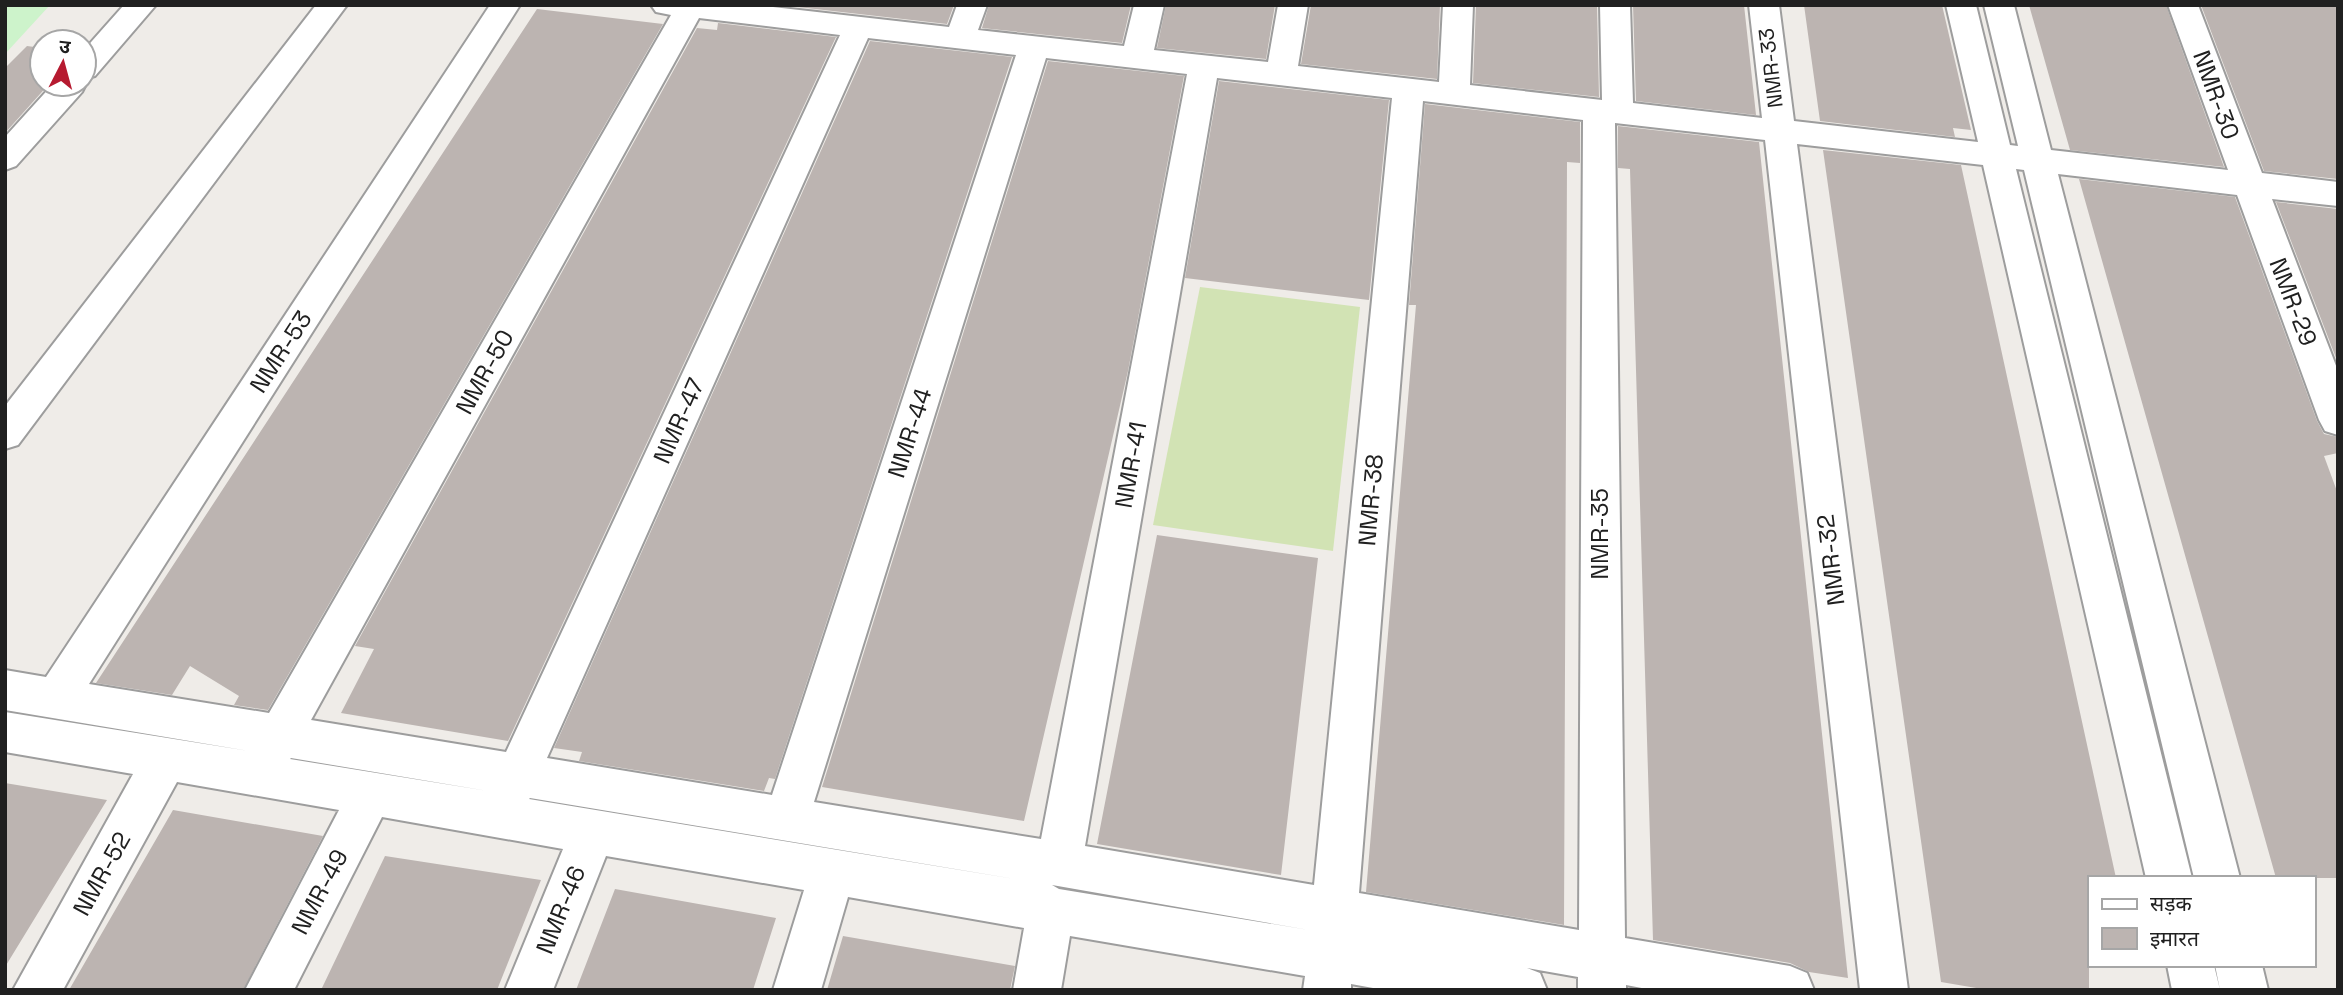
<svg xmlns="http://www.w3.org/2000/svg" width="2343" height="995" viewBox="0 0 2343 995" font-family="'Space Grotesk','Noto Sans Devanagari',sans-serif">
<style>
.grass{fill:#d2e3b4}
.park{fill:#cdf3cb}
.building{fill:#bcb4b1}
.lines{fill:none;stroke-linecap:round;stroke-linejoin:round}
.minor-casing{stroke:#9d9d9d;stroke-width:4}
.minor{fill:#fff;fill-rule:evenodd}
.labels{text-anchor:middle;stroke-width:5;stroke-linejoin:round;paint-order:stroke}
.far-street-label{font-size:21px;fill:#202020;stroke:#fff}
.street-label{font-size:24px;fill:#202020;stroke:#fff}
</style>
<rect width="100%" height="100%" fill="#efece8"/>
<path class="grass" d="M1200,287L1360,307L1333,551L1153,525Z"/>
<path class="park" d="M5,5H50L5,54Z"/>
<path class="building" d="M780,5H954L947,24Z
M989,5H1131L1122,43L982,28Z
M1166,5H1275L1266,59L1157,48Z
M1311,5H1440L1437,79L1301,64Z
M1476,5H1597L1599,97L1473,83Z
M1633,5H1744L1756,115L1636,101Z
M1804,5H1942L1971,130L1953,128L1955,137L1820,121Z
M2029,5H2166L2224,167L2070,150Z
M2201,5H2338V179L2264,171Z
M537,9L663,24L268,710L234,705L239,696L190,666L172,695L96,683Z
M718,23L836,37L508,741L341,713L374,649L355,646L697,28L717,30Z
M870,41L1012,57L775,779L769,778L764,791L579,761L582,752L554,748Z
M27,46L42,48V84H49L5,133V68Z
M1048,61L1184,76L1128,371L1024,821L822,787Z
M1219,81L1389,100L1369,300L1185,278Z
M1425,104L1580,122V163L1567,162L1564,925L1366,892L1416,305H1409Z
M1618,126L1759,142L1848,978L1809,972L1790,963L1653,940L1630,169L1618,168Z
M1823,150L1961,165L2116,878H2089V990H1988L1941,982Z
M2079,179L2235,197L2317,421L2324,434L2338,437V453L2324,456L2338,494V878H2276Z
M2276,202L2338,209V363Z
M1157,535L1318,558L1281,875L1097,844Z
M5,783L107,800L5,967Z
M173,810L323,836L243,990H69Z
M385,856L541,880L497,990H321Z
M615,889L776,918L753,990H576Z
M843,936L1015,966L1010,990H827Z"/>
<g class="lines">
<defs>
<path id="minor" d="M124,5H156L95,76L84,79V50Z
M316,5H347L18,445L5,449V406Z
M490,5H520L89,684L269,713L671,15L656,12L651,5H755L949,27L957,5H987L978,30L1124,46L1134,5H1164L1154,50L1268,62L1278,5H1308L1298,66L1439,82L1443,5H1473L1470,85L1602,100L1600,5H1630L1633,103L1762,118L1749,5H1779L1794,121L1978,142L1946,5H1976L2010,145L2018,146L1984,5H2014L2051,150L2228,170L2168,5H2198L2262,173L2338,182V206L2272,199L2338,371V435L2325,431L2319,420L2237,195L2058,174L2240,878H2194L2024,170L2016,169L2192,878H2146L1983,165L1797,144L1908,990H1860L1765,140L1615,123L1625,938L1790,966L1807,973L1814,990H1652L1626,985V990H1578V977L1527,968L1540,973L1547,990H1384L1351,984V990H1303L1305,976L1070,936L1061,990H1013L1024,928L848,897L821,990H773L804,890L606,856L553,990H505L563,849L382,817L294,990H245L339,810L177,782L63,990H13L133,774L5,752V712L249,751L5,710V670L46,677ZM699,18L840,35L506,752L311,720ZM868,38L1016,55L772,795L547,758ZM1046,58L1187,74L1041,839L814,802ZM1217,78L1392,98L1314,885L1085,846ZM1423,101L1583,120L1579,930L1359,893ZM291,758L488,791L290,759ZM530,798L1051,885L529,799ZM1052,885L1309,930L1059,889Z
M84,80L86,84L82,92L16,166L5,170V137L53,84H84Z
M2167,965H2214L2220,990H2172Z
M2215,965H2262L2268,990H2220Z"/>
</defs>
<use href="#minor" class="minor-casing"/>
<use href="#minor" class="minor"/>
</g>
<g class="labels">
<g class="far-street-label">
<text transform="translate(1771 68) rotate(-97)" y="7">NMR-33</text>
</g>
<g class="street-label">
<text transform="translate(2216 95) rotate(70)" y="8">NMR-30</text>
<text transform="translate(2293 302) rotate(69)" y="8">NMR-29</text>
<text transform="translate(281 352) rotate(-57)" y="8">NMR-53</text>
<text transform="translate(485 372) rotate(-61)" y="8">NMR-50</text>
<text transform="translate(679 421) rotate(-66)" y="8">NMR-47</text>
<text transform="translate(910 433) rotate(-72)" y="8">NMR-44</text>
<text transform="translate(1131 465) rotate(-80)" y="8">NMR-41</text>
<text transform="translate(1371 500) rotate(-85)" y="8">NMR-38</text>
<text transform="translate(1600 534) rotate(-90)" y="8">NMR-35</text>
<text transform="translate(1831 560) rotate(-97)" y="8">NMR-32</text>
<text transform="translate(102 874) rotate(-61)" y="8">NMR-52</text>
<text transform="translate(320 892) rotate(-62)" y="8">NMR-49</text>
<text transform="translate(561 910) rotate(-68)" y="8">NMR-46</text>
</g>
</g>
<rect width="2343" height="995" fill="none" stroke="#202020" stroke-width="14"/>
<rect x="2088" y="876" width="228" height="91" fill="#ffffff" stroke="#a6a6a6" stroke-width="2"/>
<rect x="2102" y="899" width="35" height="10" fill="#ffffff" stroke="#a6a6a6" stroke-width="2"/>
<text x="2150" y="911" font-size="21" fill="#202020">सड़क</text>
<rect x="2102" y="928" width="35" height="21" fill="#bcb4b1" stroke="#a6a6a6" stroke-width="2"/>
<text x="2150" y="946" font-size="21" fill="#202020">इमारत</text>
<g transform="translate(63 63) rotate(6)"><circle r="33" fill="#ffffff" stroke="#a6a6a6" stroke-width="2"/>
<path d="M0-5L12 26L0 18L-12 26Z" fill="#b61a30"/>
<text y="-10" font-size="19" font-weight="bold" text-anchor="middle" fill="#202020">उ</text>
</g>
</svg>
